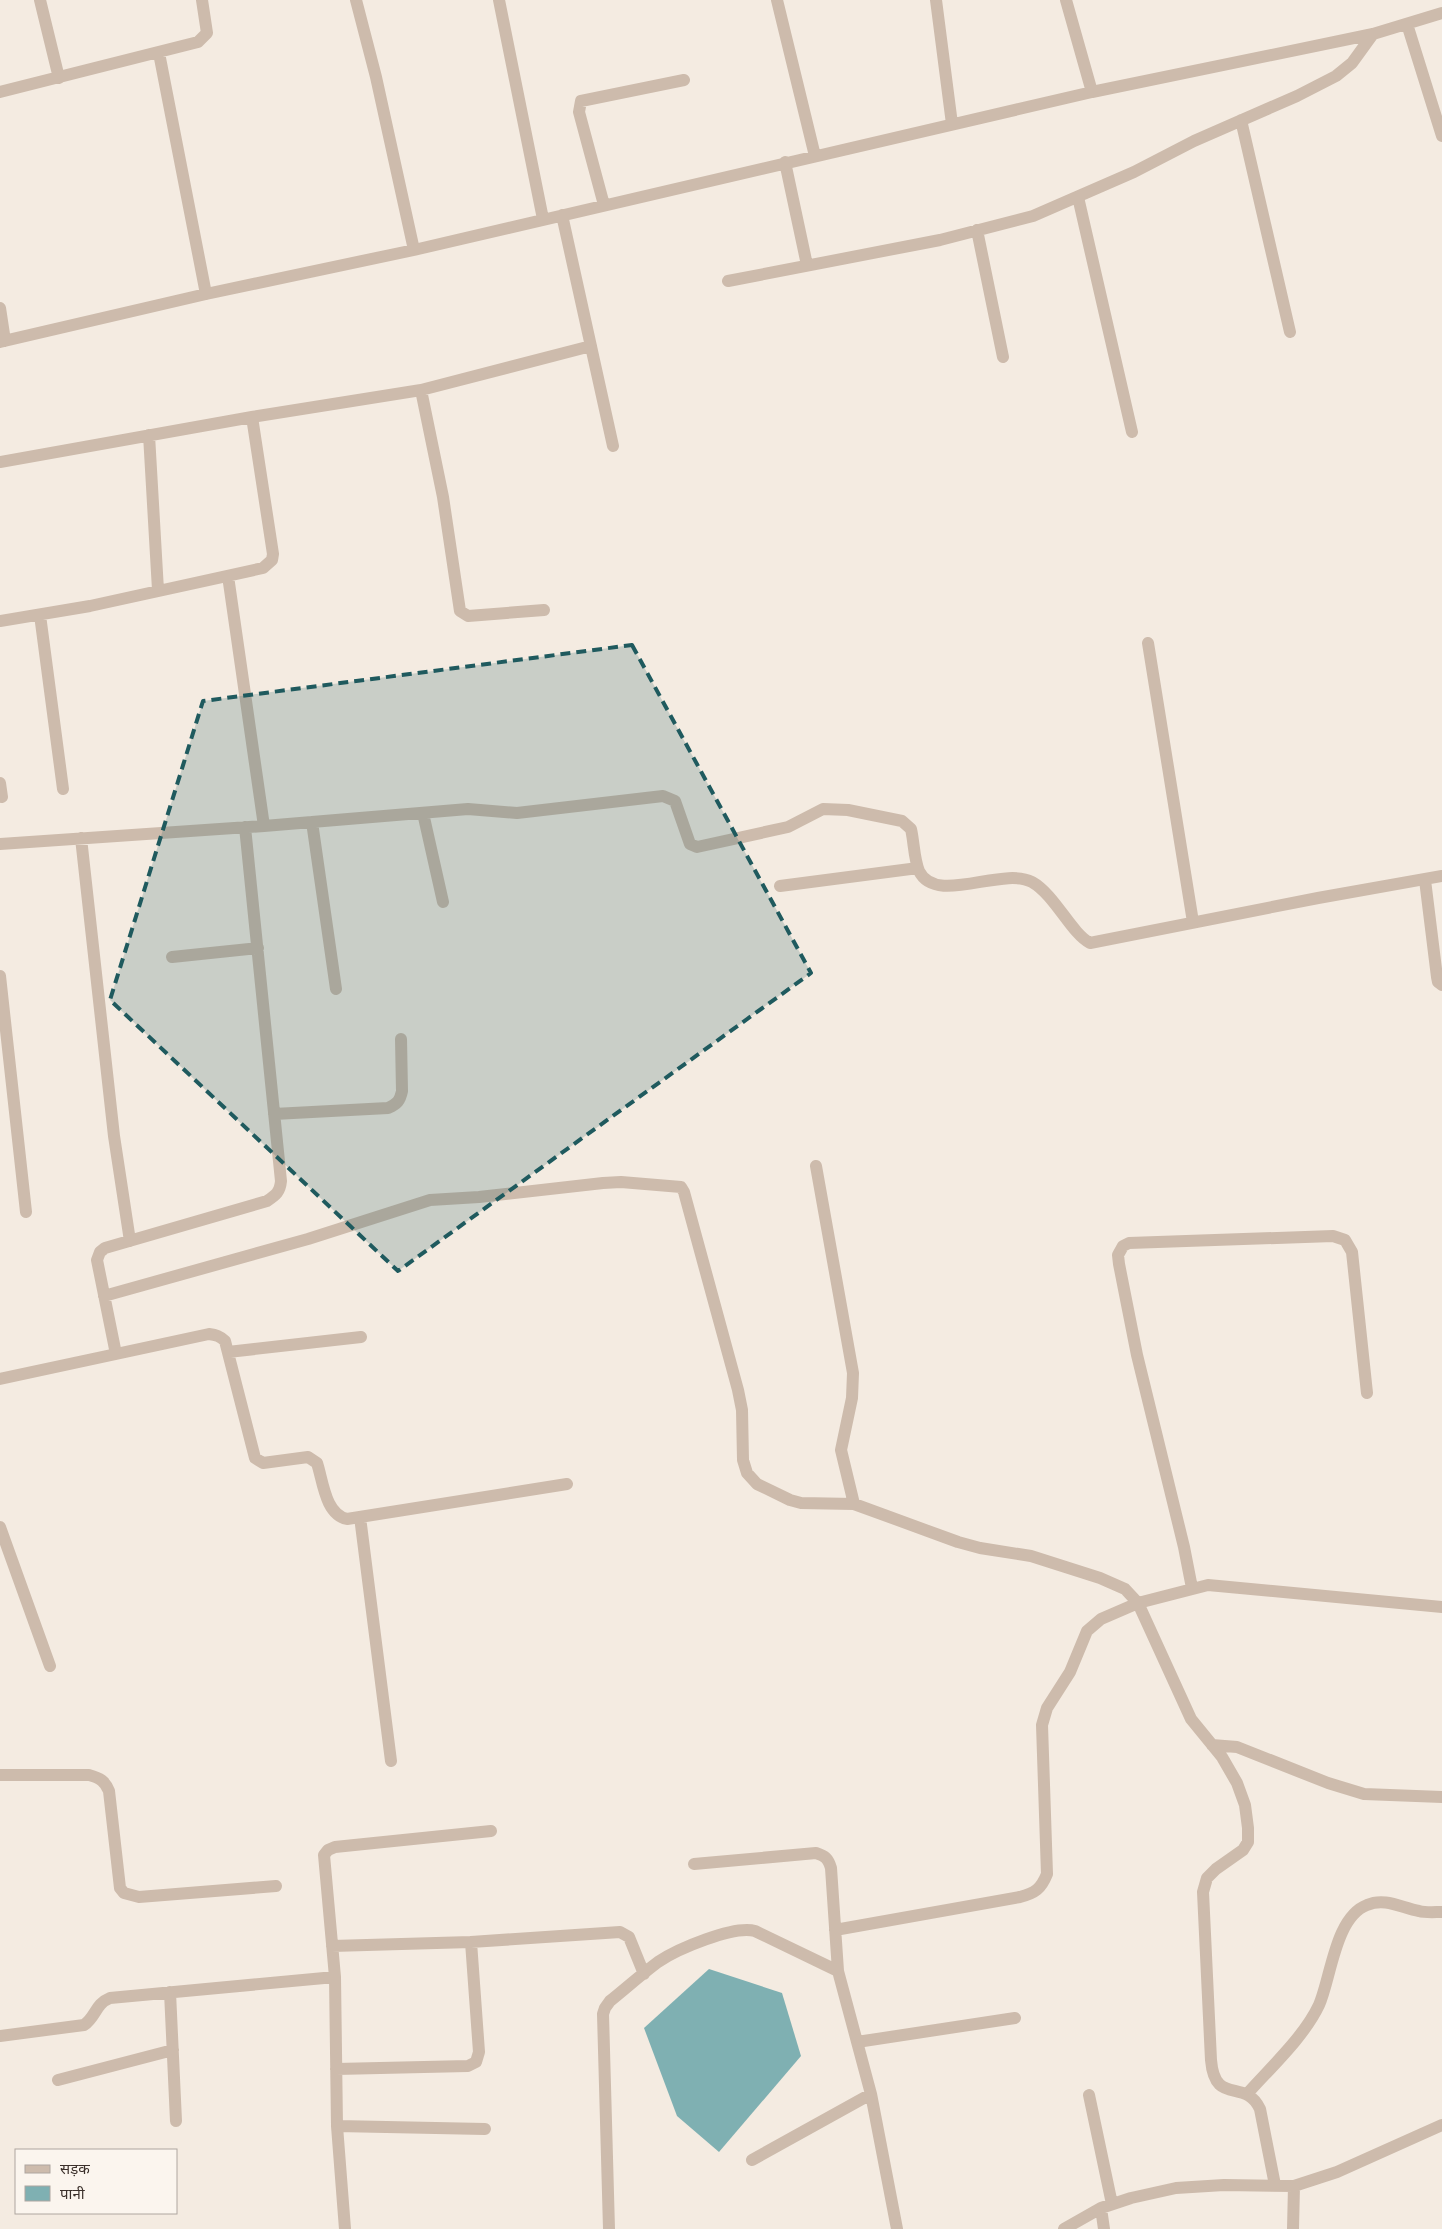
<svg xmlns="http://www.w3.org/2000/svg" width="1442" height="2229" viewBox="0 0 1442 2229" font-family="'Roboto Condensed','Noto Sans Devanagari',sans-serif">
<style>
.water{fill:#7fb0b2}
.lines{fill:none;stroke-linecap:round;stroke-linejoin:round}
.street{stroke:#cdbbac;stroke-width:12}
.marked{fill:#1f5a5e;fill-opacity:0.2;stroke:#1f5a5e;stroke-width:4;stroke-dasharray:10 6;stroke-linejoin:round}
</style>
<rect width="100%" height="100%" fill="#f4ebe1"/>
<path class="water" d="M709,1969L782,1993L801,2056L719,2152L677,2116L644,2028Z"/>
<g class="lines">
<path class="street" d="M40,0L59,78
M356,0L376,77L414,250
M499,0L543,219
M777,0L815,156
M936,0L952,124
M1066,0L1092,92
M1407,24L1442,136
M159,53L206,294
M0,92L198,42L207,33L202,0
M1241,120L1290,332
M785,162L807,265
M1078,197L1132,432
M604,205L579,112L581,101L684,80
M562,215L613,446
M977,230L1003,357
M728,281L940,240L1033,216L1134,172L1194,141L1297,96L1336,76L1352,63L1373,34
M0,308L5,341
M0,342L206,294L414,250L1092,92L1373,34L1442,13
M421,390L443,497L460,611L468,616L544,610
M149,435L158,590
M0,462L252,417L421,390L591,346
M228,576L264,826
M40,615L63,789
M0,621L90,606L263,568L272,560L273,554L252,417
M1148,643L1193,922
M0,783L2,797
M423,813L443,902
M312,822L336,989
M81,838L114,1136L130,1241
M0,844L264,826L468,809L517,813L663,796L675,801L690,844L697,847L788,827L823,809L848,810L902,821L911,829C914,842 914,859 919,871C936,906 1002,866 1032,882C1055,895 1071,933 1090,943L1318,898L1442,876
M1425,880L1437,977L1438,982L1442,985
M780,886L918,868
M172,957L258,948
M0,976L26,1212
M274,1114L388,1108C397,1104 400,1101 402,1091L401,1039
M816,1166L853,1373L852,1398L841,1450L854,1504
M104,1296L308,1239L430,1200L479,1197L603,1183L621,1182L681,1187L684,1192L738,1390L742,1410L743,1460L747,1473L757,1484L790,1500L801,1503L854,1504L958,1542L980,1548L1031,1556L1100,1578L1125,1589L1138,1603L1191,1719L1222,1757L1237,1783L1245,1805L1248,1828V1842L1243,1850L1216,1869L1207,1878L1203,1892L1211,2060C1215,2107 1245,2077 1260,2109L1275,2185
M228,1352L361,1337
M116,1354L209,1334C216,1335 220,1336 225,1341L255,1458L263,1463L308,1457L317,1463C323,1481 325,1514 347,1519L567,1484
M0,1379L116,1354L97,1260L100,1252L105,1248L267,1201C276,1195 280,1192 281,1181L245,827
M360,1517L391,1761
M0,1527L50,1666
M1192,1588L1184,1547L1137,1355L1119,1264L1118,1255L1123,1246L1129,1243L1333,1236L1345,1240L1352,1252L1367,1393
M1212,1745L1237,1747L1328,1783L1364,1794L1442,1797
M0,1775H89C100,1778 105,1781 109,1791L120,1888L124,1893L139,1897L276,1886
M694,1864L816,1853C825,1856 828,1858 831,1868L838,1971L871,2094L897,2229
M835,1930L1020,1897C1035,1893 1041,1889 1047,1874L1042,1725L1047,1708L1070,1672L1087,1631L1101,1619L1138,1603L1208,1585L1442,1607
M332,1946L471,1942L620,1932L629,1937L644,1974
M170,1992L176,2121
M0,2036L84,2025C96,2017 95,2004 110,1998L335,1977
M857,2042L1015,2018
M336,2069L468,2066L476,2062L479,2052L471,1942
M58,2080L173,2050
M1247,2094C1270,2068 1304,2037 1319,2005C1331,1978 1335,1917 1367,1905C1385,1897 1402,1908 1419,1911C1426,1913 1435,1912 1442,1912
M1089,2095L1112,2204
M337,2126L485,2129
M752,2160L871,2094
M1101,2208L1104,2229
M345,2229L337,2126L335,1977L324,1855L328,1850L335,1847L491,1831
M609,2229L603,2014L605,2008L610,2001C626,1988 642,1974 658,1962C677,1949 734,1925 755,1931L838,1971
M1064,2229L1101,2208L1131,2198L1176,2188L1224,2185L1294,2186L1337,2172L1442,2125
M1293,2229L1294,2186"/>
</g>
<path class="marked" d="M632,645L811,973L398,1271L110,1000L203,701Z"/>
<rect x="15" y="2149" width="162" height="65" fill="#fbf5ee" stroke="#aea6a0"/>
<rect x="25" y="2165" width="25" height="8" fill="#cdbbac" stroke="#aea6a0"/>
<text x="60" y="2174" font-size="15" fill="#3b302b">सड़क</text>
<rect x="25" y="2186" width="25" height="15" fill="#7fb0b2" stroke="#aea6a0"/>
<text x="60" y="2199" font-size="15" fill="#3b302b">पानी</text>
</svg>
